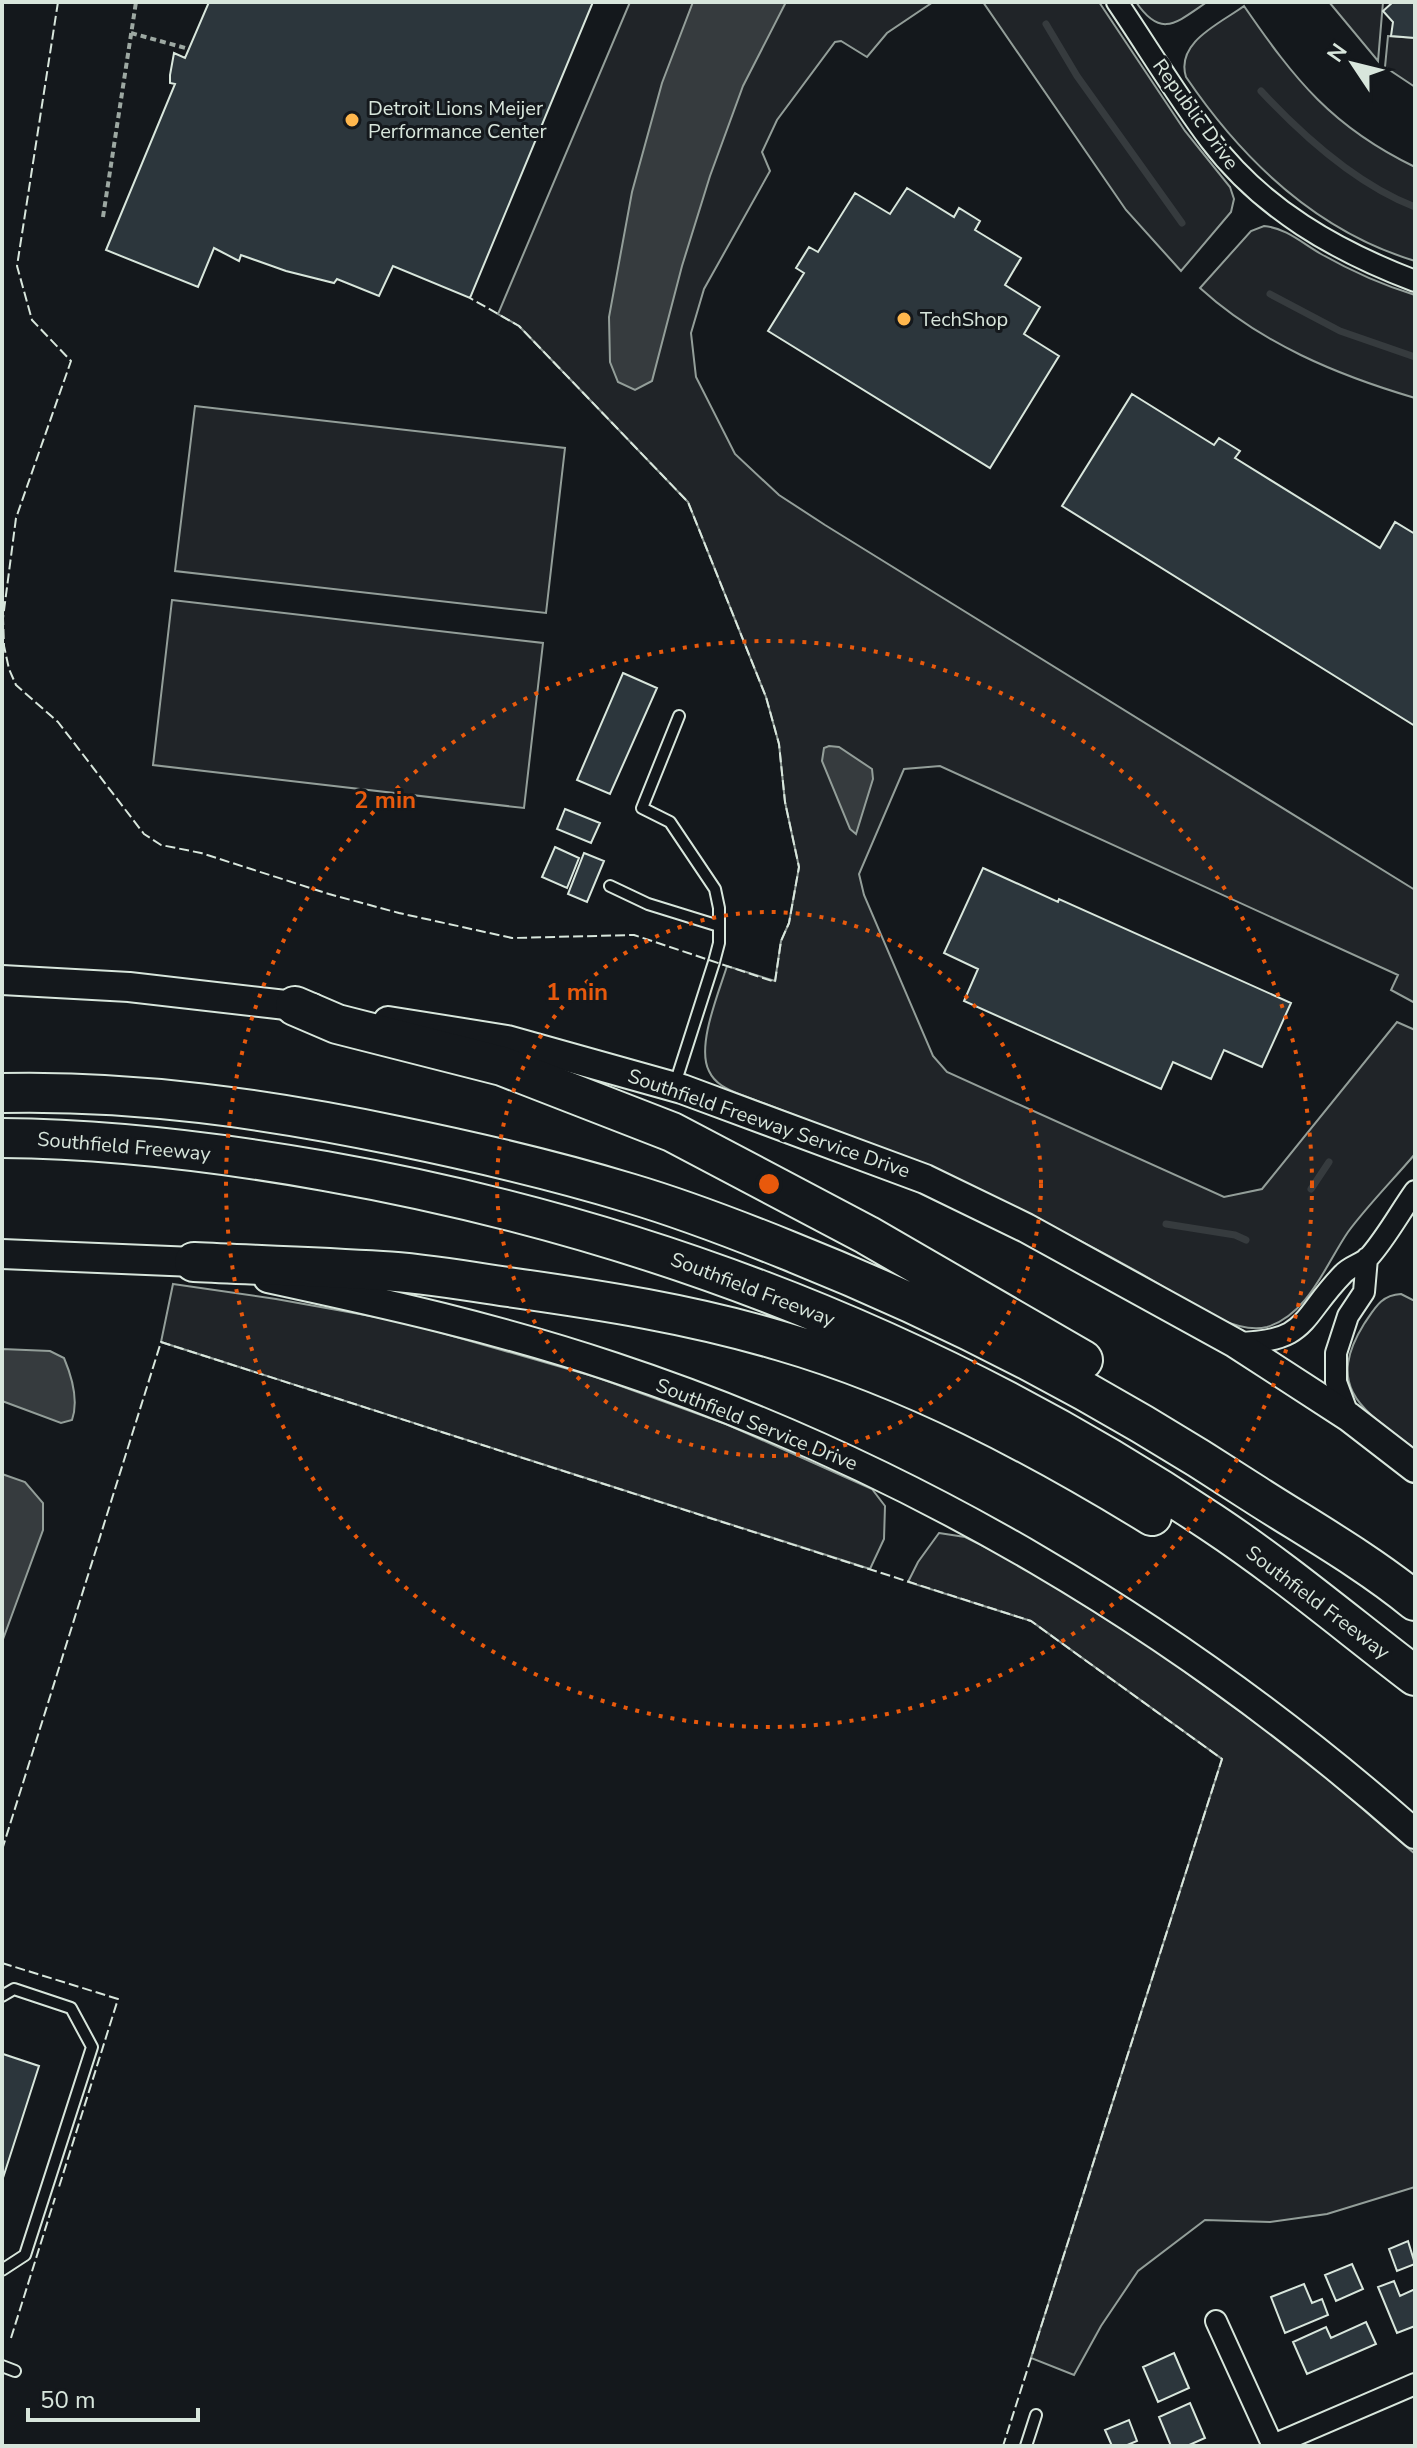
<svg xmlns="http://www.w3.org/2000/svg" width="1417" height="2448" viewBox="0 0 1417 2448" font-family="'Nunito Sans',sans-serif">
<style>
.green{fill:#202428;stroke:#939e99;stroke-width:2}
.water{fill:#363b3e;stroke:#939e99;stroke-width:2}
.lines{fill:none;stroke-linecap:round;stroke-linejoin:round}
.stream{stroke:#363b3e;stroke-width:7}
.building{fill:#2c363c;stroke:#d8e6dc;stroke-width:2}
.lane-casing{stroke:#d8e6dc;stroke-width:14}
.street-casing{stroke:#d8e6dc;stroke-width:24}
.secondary-casing{stroke:#d8e6dc;stroke-width:32}
.highway-casing{stroke:#d8e6dc;stroke-width:42}
.path{stroke:#9da8a2;stroke-width:4;stroke-dasharray:6 4;stroke-linecap:butt}
.lane{stroke:#14181c;stroke-width:10}
.street{stroke:#14181c;stroke-width:20}
.secondary{stroke:#14181c;stroke-width:28}
.highway{stroke:#14181c;stroke-width:38}
.fence{stroke:#d8e6dc;stroke-width:2;stroke-dasharray:10 4;stroke-linecap:butt}
.ring{fill:none;stroke:#e8590c;stroke-width:4;stroke-dasharray:4 8}
.poi-dot{fill:#ffb74d;stroke:#14181c;stroke-width:3}
.labels{text-anchor:middle;stroke-width:6;stroke-linejoin:round;paint-order:stroke}
.poi-label{font-size:20px;fill:#d8e6dc;stroke:#14181c;text-anchor:start}
.street-label{font-size:20px;fill:#d8e6dc;stroke:#14181c}
.centre{fill:#e8590c;stroke:#14181c;stroke-width:4}
.ring-label{font-size:24px;text-anchor:middle;font-weight:bold;fill:#e8590c;stroke:#14181c;stroke-width:6;stroke-linejoin:round;paint-order:stroke}
</style>
<rect width="100%" height="100%" fill="#14181c"/>
<path class="green" d="M630,2H933L887,33L867,57L841,41L835,42L777,120L762,152L770,171L704,289L691,333L696,377L735,454L779,495L825,525L1415,890V1003L1391,990L1398,975L940,766L904,769L859,874L864,895L933,1056L947,1072L1224,1197L1262,1189L1397,1022L1415,1030V1154C1393,1180 1368,1205 1348,1232C1326,1264 1308,1315 1267,1327C1232,1336 1182,1297 1152,1280C1020,1204 880,1147 739,1094C727,1089 715,1084 709,1071C696,1046 719,992 727,966L775,981L781,941L789,923L799,867L785,802L779,744L766,697L688,502L519,326L498,314Z
M983,2H1099L1185,131L1230,187L1234,199L1231,212L1181,271L1126,210Z
M1136,2H1207C1176,23 1161,39 1136,2Z
M1329,2H1383L1378,61Z
M1244,6C1295,80 1332,127 1415,167V261C1316,231 1243,161 1186,77C1175,42 1221,23 1244,6Z
M1388,36L1415,38V87L1385,67Z
M1264,226C1286,228 1302,243 1321,254C1351,271 1382,285 1415,295V398C1337,375 1260,343 1200,288L1251,231Z
M195,406L565,448L546,613L175,571Z
M172,600L543,643L524,808L153,765Z
M173,1284L276,1299L404,1322L596,1377L726,1424L872,1489L885,1506L884,1539L870,1569L161,1342Z
M1401,1294L1415,1301V1449C1366,1412 1323,1390 1364,1324C1375,1308 1381,1295 1401,1294Z
M939,1533L965,1537L1016,1562L1155,1650L1300,1755L1415,1854V2187L1327,2214L1270,2222L1205,2220L1138,2271L1101,2326L1074,2375L1031,2358L1222,1759L1031,1621L908,1582L918,1562Z"/>
<path class="water" d="M693,2H786L743,86L710,176L682,266L652,381L635,390L618,382L610,362L609,317L632,192L662,83Z
M829,746L839,747L872,769L873,779L856,834L850,829L822,761L824,748Z
M2,1349L50,1351L64,1358C72,1377 79,1400 72,1420L61,1423L2,1401Z
M2,1474L25,1482L43,1503V1530L2,1642Z"/>
<g class="lines">
<path class="stream" d="M1046,24L1077,76L1182,223
M1261,91C1302,135 1358,185 1415,207
M1270,294L1340,331L1415,357
M1311,1189L1329,1162
M1166,1224L1235,1235L1246,1240"/>
</g>
<path class="building" d="M209,2H593L470,298L393,266L379,296L337,279L334,283L286,271L241,255L239,261L214,248L198,287L106,250L175,84L170,83V75L174,53L185,58Z
M1393,2H1415V38L1391,36L1393,22L1383,11Z
M907,188L954,217L959,208L980,221L975,230L1021,258L1005,285L1040,307L1024,334L1059,356L990,468L768,331L804,273L796,268L809,247L818,252L855,193L890,214Z
M1132,394L1214,445L1219,438L1240,451L1235,458L1380,548L1395,522L1415,534V726L1062,506Z
M623,673L657,688L610,794L577,780Z
M565,809L600,823L591,843L557,829Z
M555,847L579,858L567,888L542,877Z
M584,853L604,861L587,902L568,894Z
M983,868L1058,902L1059,899L1291,1003L1262,1067L1224,1050L1211,1079L1173,1062L1161,1089L964,1001L978,969L944,953Z
M3,2054L39,2066L2,2181V2058Z
M1408,2241L1415,2264L1397,2271L1389,2249Z
M1352,2264L1363,2289L1336,2301L1325,2275Z
M1394,2281L1400,2296L1415,2289V2326L1397,2333L1378,2287Z
M1304,2284L1312,2303L1322,2299L1328,2315L1285,2333L1271,2297Z
M1366,2322L1376,2344L1307,2374L1293,2342L1326,2327L1331,2338Z
M1174,2353L1189,2388L1158,2402L1143,2367Z
M1190,2403L1205,2438L1187,2446H1171L1159,2417Z
M1129,2420L1137,2441L1125,2446H1112L1105,2430Z"/>
<g class="lines">
<defs>
<path id="lane" d="M610,886L648,904L719,926
M675,1084L714,962L719,943V908L715,889L670,822L642,808L679,716
M2,1996L14,1989L71,2008L92,2047L25,2255L2,2270
M2,2366L15,2371
M1026,2446L1036,2415"/>
<path id="street" d="M1117,2C1148,48 1177,96 1210,140C1262,209 1336,251 1415,281
M1236,1343C1309,1342 1300,1318 1343,1274C1350,1266 1362,1264 1369,1257C1386,1238 1400,1212 1415,1191
M1349,1417L1336,1382V1353L1348,1316L1364,1292L1367,1258
M1216,2321L1273,2446
M1273,2445L1415,2384"/>
<path id="secondary" d="M2,980L129,987L312,1008
M388,1021L507,1040L682,1089L925,1179L1026,1228L1235,1343L1349,1417L1415,1468
M2,1254L194,1262L212,1266
M268,1278C384,1303 500,1329 613,1367C909,1465 1182,1628 1415,1834"/>
<path id="highway" d="M295,1006L337,1024L502,1066L672,1132L867,1235L1083,1360
M2,1093C135,1090 268,1109 398,1136C476,1152 553,1170 629,1193C683,1209 735,1229 787,1250C955,1317 1105,1396 1256,1495C1309,1529 1366,1561 1415,1601
M2,1138C111,1139 218,1152 325,1171C643,1227 942,1343 1211,1522C1282,1569 1347,1624 1415,1676
M194,1262C257,1265 319,1267 382,1271C424,1273 466,1281 508,1287C600,1300 691,1314 781,1341C912,1379 1036,1445 1152,1516"/>
</defs>
<use href="#lane" class="lane-casing"/>
<use href="#street" class="street-casing"/>
<use href="#secondary" class="secondary-casing"/>
<use href="#highway" class="highway-casing"/>
<path class="path" d="M131,33L189,49
M103,217L136,2"/>
<use href="#lane" class="lane"/>
<use href="#street" class="street"/>
<use href="#secondary" class="secondary"/>
<use href="#highway" class="highway"/>
<path class="fence" d="M58,2L17,266L32,320L71,361L16,518L3,618L4,646L9,669L16,685L58,722L144,834L161,845L201,853L329,894L399,913L512,938L634,935L775,982L781,941L789,923L799,867L785,802L779,744L766,697L688,502L519,326L470,298
M2,1850L161,1342L1031,1621L1222,1759L1003,2446
M2,1963L118,1999L59,2187
M11,2338L55,2198"/>
</g>
<g class="ring">
<circle cx="769" cy="1184" r="272"/>
<circle cx="769" cy="1184" r="543"/>
</g>
<g class="poi-dot">
<circle cx="352" cy="120" r="8"/>
<circle cx="904" cy="319" r="8"/>
</g>
<g class="labels">
<g class="poi-label">
<text x="368" y="115">Detroit Lions Meijer<tspan x="368" dy="23">Performance Center</tspan></text>
<text x="920" y="326">TechShop</text>
</g>
<g class="street-label">
<text transform="translate(1196 114) rotate(54)" y="7">Republic Drive</text>
<text transform="translate(769 1123) rotate(19)" y="7">Southfield Freeway Service Drive</text>
<text transform="translate(124 1146) rotate(5)" y="7">Southfield Freeway</text>
<text transform="translate(753 1289) rotate(21)" y="7">Southfield Freeway</text>
<text transform="translate(757 1424) rotate(22)" y="7">Southfield Service Drive</text>
<text transform="translate(1318 1602) rotate(37)" y="7">Southfield Freeway</text>
</g>
</g>
<circle cx="769" cy="1184" r="12" class="centre"/>
<g class="ring-label">
<text x="385" y="808">2 min</text>
<text x="577" y="1000">1 min</text>
</g>
<rect width="1417" height="2448" fill="none" stroke="#d8e6dc" stroke-width="8"/>
<g transform="translate(1353 64) rotate(305)" stroke="#14181c" stroke-width="6" paint-order="stroke">
<path d="M0-6L14 30L0 20L-14 30Z" fill="#d8e6dc"/>
<text y="-12" font-size="22" font-weight="bold" text-anchor="middle" fill="#d8e6dc">N</text>
</g>
<path d="M28 2408v12h170v-12" fill="none" stroke="#d8e6dc" stroke-width="4"/>
<text x="40" y="2408" font-size="24" fill="#d8e6dc" stroke="#14181c" stroke-width="6" paint-order="stroke">50 m</text>
</svg>
